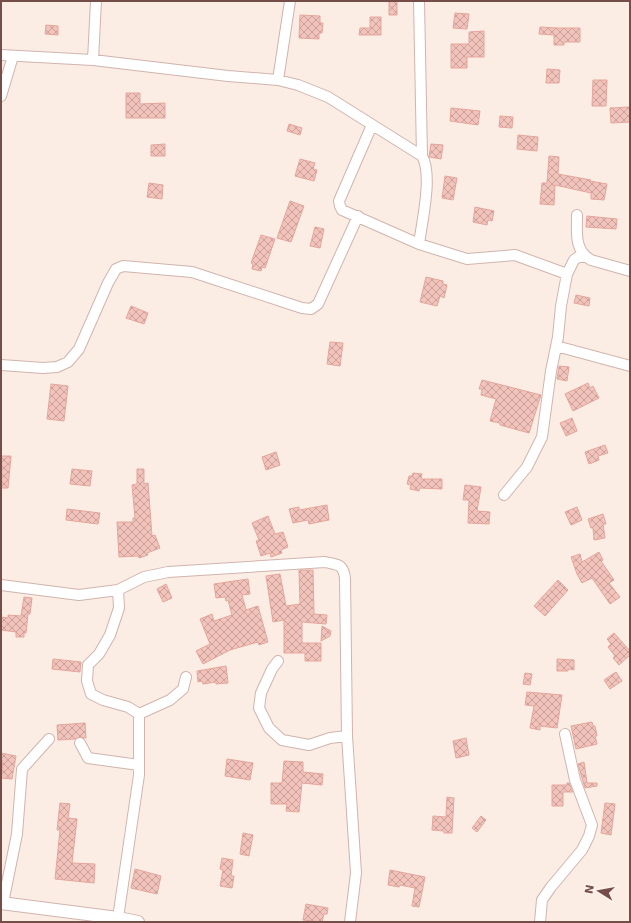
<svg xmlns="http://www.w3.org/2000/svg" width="631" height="923" viewBox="0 0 631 923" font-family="'DejaVu Sans',sans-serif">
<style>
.building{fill:url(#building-cross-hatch);stroke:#e5a59b}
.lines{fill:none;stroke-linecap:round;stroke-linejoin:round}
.minor-casing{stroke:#d0b4ad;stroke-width:12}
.tertiary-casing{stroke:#d0b4ad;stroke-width:14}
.minor{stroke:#fff;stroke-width:10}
.tertiary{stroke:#fff;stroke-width:12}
</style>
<defs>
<pattern id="building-cross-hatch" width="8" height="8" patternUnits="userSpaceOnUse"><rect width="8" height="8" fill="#f2c3bb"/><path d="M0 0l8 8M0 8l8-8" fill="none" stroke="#c9a19a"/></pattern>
</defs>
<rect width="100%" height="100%" fill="#fcede4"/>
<path class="building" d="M389,1H397V15H389Z
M455,13L469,14L467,29L453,28Z
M300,15L320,16V23H323L322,33H319V39L299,38Z
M370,17H381V35H359L360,28H370Z
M46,25L58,26V35L45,34Z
M540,27L557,28H580V42H564V45H554V35L539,34Z
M484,31V57H467V68H451V44H469V32Z
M547,69L560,70L559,83H546Z
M593,80H607L606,106H592Z
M126,93H140V104L165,103V118H126Z
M630,107V122L611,123L610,108Z
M451,108L480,111L478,125L450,121Z
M500,116L513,117L512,128L499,127Z
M289,124L302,128L300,135L287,131Z
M518,135L538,137L537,151L517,149Z
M165,144V156H151V145Z
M431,144L443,145L441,159L429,157Z
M549,156L559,157L558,174L591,180L590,181L607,184L604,200L591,199V193L555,185L554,205L540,204L542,183H547Z
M300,159L315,163L313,169L317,170L314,181L295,176Z
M445,176L457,178L453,200L442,198Z
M149,183L163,185L162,199L147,197Z
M290,201L304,206L291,242L277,238Z
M475,207L494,211L492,221L488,220L487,225L473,222Z
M587,216L617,219L616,229L586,227Z
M315,227L324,229L320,248L310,246Z
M261,235L275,239L265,268L262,267L261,271L252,269L253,264L251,263Z
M426,277L443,281V284L447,285L444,298L440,296L437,306L420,302Z
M576,295L590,298L589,306L574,303Z
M131,306L148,313L144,324L126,318Z
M330,342L343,343L340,366L327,364Z
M559,366L569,367L567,381L557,379Z
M482,380L541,395L529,433L500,425V423L490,421L496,399L481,395L482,389H479Z
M588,383L590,388L593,386L599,398L573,411L565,394Z
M51,384L68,386L64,421L47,419Z
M572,418L577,431L566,436L560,423Z
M605,445L608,453L598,456L599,460L589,464L585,452Z
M276,452L280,465L266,470L262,457Z
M1,456H11L8,488H1Z
M72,469L92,471L90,486L70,484Z
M137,469H144V484L148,483L152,536L155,535L160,548L147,553L148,555L139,558L138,556L119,557L117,522H133V518H135L132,485L137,484Z
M413,473L422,474L421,479H442V489L420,488L419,491L410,489L411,485L407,484L409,476H412Z
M465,485L481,487L477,511L490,512L489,524L468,523L469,500H463Z
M327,505L329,520L309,524L308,520L293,523L289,509L299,507V510Z
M577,507L582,520L571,525L565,512Z
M67,509L100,513L98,524L66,520Z
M603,514L606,524H603L605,538L594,540L593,528H591L588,519Z
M268,516L275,534L283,532L288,547L281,550L282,553L271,557L270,553L261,556L256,541L259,540L252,523Z
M599,552L603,560L601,561L614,580L609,583L620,597L610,604L592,578L582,583L577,574L571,557L580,554L582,562Z
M299,570H313L314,614L327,615L326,624L302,622V643H321V661H305V653H284V620L273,622L266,576L280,574L286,606L300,604Z
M248,579L250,594L242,595L246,610L258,606L268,642L259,645L258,642L230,650L203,664L196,651L210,644L200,619L212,614L214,621L232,615L228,600L226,601L225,597L216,598L214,584Z
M558,580L568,590L545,616L534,606Z
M166,584L172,598L163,602L157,589Z
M24,597L32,598L30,614H28L26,633H24V637H16V632L1,630V617L8,618V615L21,616Z
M322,626L331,631L330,636L321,641Z
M614,633L630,651V655L619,665L613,658L615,656L608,647L611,644L607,639Z
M53,659L81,662L80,672L52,669Z
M557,659L574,660V670L568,669V671H557Z
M226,666L228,683L216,684V682L203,684L202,681L198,682L197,671Z
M616,672L622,681L610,689L604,680Z
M525,673L532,674L530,685L523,684Z
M527,692L562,695L557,728L540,726V730L530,728L534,706L525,705Z
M592,722L593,726H595L597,736H595L597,744L576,749L571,726Z
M85,723L86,738L80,737L75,739L58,740L57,725Z
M466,738L469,755L456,758L453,741Z
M1,753L16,756L12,779L1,778L3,761L1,760Z
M227,759L253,763L250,780L225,776Z
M284,761L303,762V772L323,774L322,785L302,783L299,812L286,811L287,804H271V783H282Z
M584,762L587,783H597V786L585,788L578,764Z
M567,783H569L573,792H563V806H552V785H567Z
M447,797L454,798L452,833H444V831L432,830L433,816L446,817Z
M60,803L70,804L68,818L77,819L72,863L95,864L94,883L55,879L60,830H57Z
M605,803L615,804L611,835L601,833Z
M481,816L486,820L477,832L472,828Z
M243,833L253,835L249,856L240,854Z
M222,858L233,860L231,876H234L232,888L220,886L223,870L220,869Z
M135,869L161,876L157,894L131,888Z
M390,870L425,877L419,907L412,906L415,888L400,885L399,887L388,885Z
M306,904L328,908L327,914H324L322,922L303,920Z"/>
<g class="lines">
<defs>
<path id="minor" d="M419,1L422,156
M1,55L93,60L228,76L278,80L298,85L328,97L422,156C433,175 422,221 419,244
M93,60L96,1
M278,80L290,1
M1,96L13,56
M372,125L339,201L340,206L342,210L419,244L467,259L515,255L567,274
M577,215C577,232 574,251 591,260L630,271
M556,346L630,366
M1,365L43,368L57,367L68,362L79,349L108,283L116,269L123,266L192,272L302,308L311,309L318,304L358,216
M504,495L527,467L542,437L551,371L558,337L561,306L567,274L574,260L578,257H585
M1,585L79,595L118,590L119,608L110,635L99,654L88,665L87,681L91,694L103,700L128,707L139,714
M118,590L144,577L168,572L325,562C337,565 343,563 345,578L347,736L356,873L350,922
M278,661L272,669L261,693L259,708L269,728L282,740L309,745L330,738L347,736
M139,714L170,700L183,689L186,677
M80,743L88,758L139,765
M3,903L17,834L22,769L49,739
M118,918L139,775V714
M540,922L542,900L551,887L582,850L589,836L592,825L575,780L565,734"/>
<path id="tertiary" d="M1,903L118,918L138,922"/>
</defs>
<use href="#minor" class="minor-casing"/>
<use href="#tertiary" class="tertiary-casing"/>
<use href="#minor" class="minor"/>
<use href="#tertiary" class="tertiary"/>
</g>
<rect width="631" height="923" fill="none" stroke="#754e49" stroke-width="4"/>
<g transform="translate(599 891) rotate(281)" stroke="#fff2ea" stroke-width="3" paint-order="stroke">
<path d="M0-3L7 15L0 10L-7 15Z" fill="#754e49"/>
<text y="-6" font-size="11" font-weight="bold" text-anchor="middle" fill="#754e49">N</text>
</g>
</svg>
